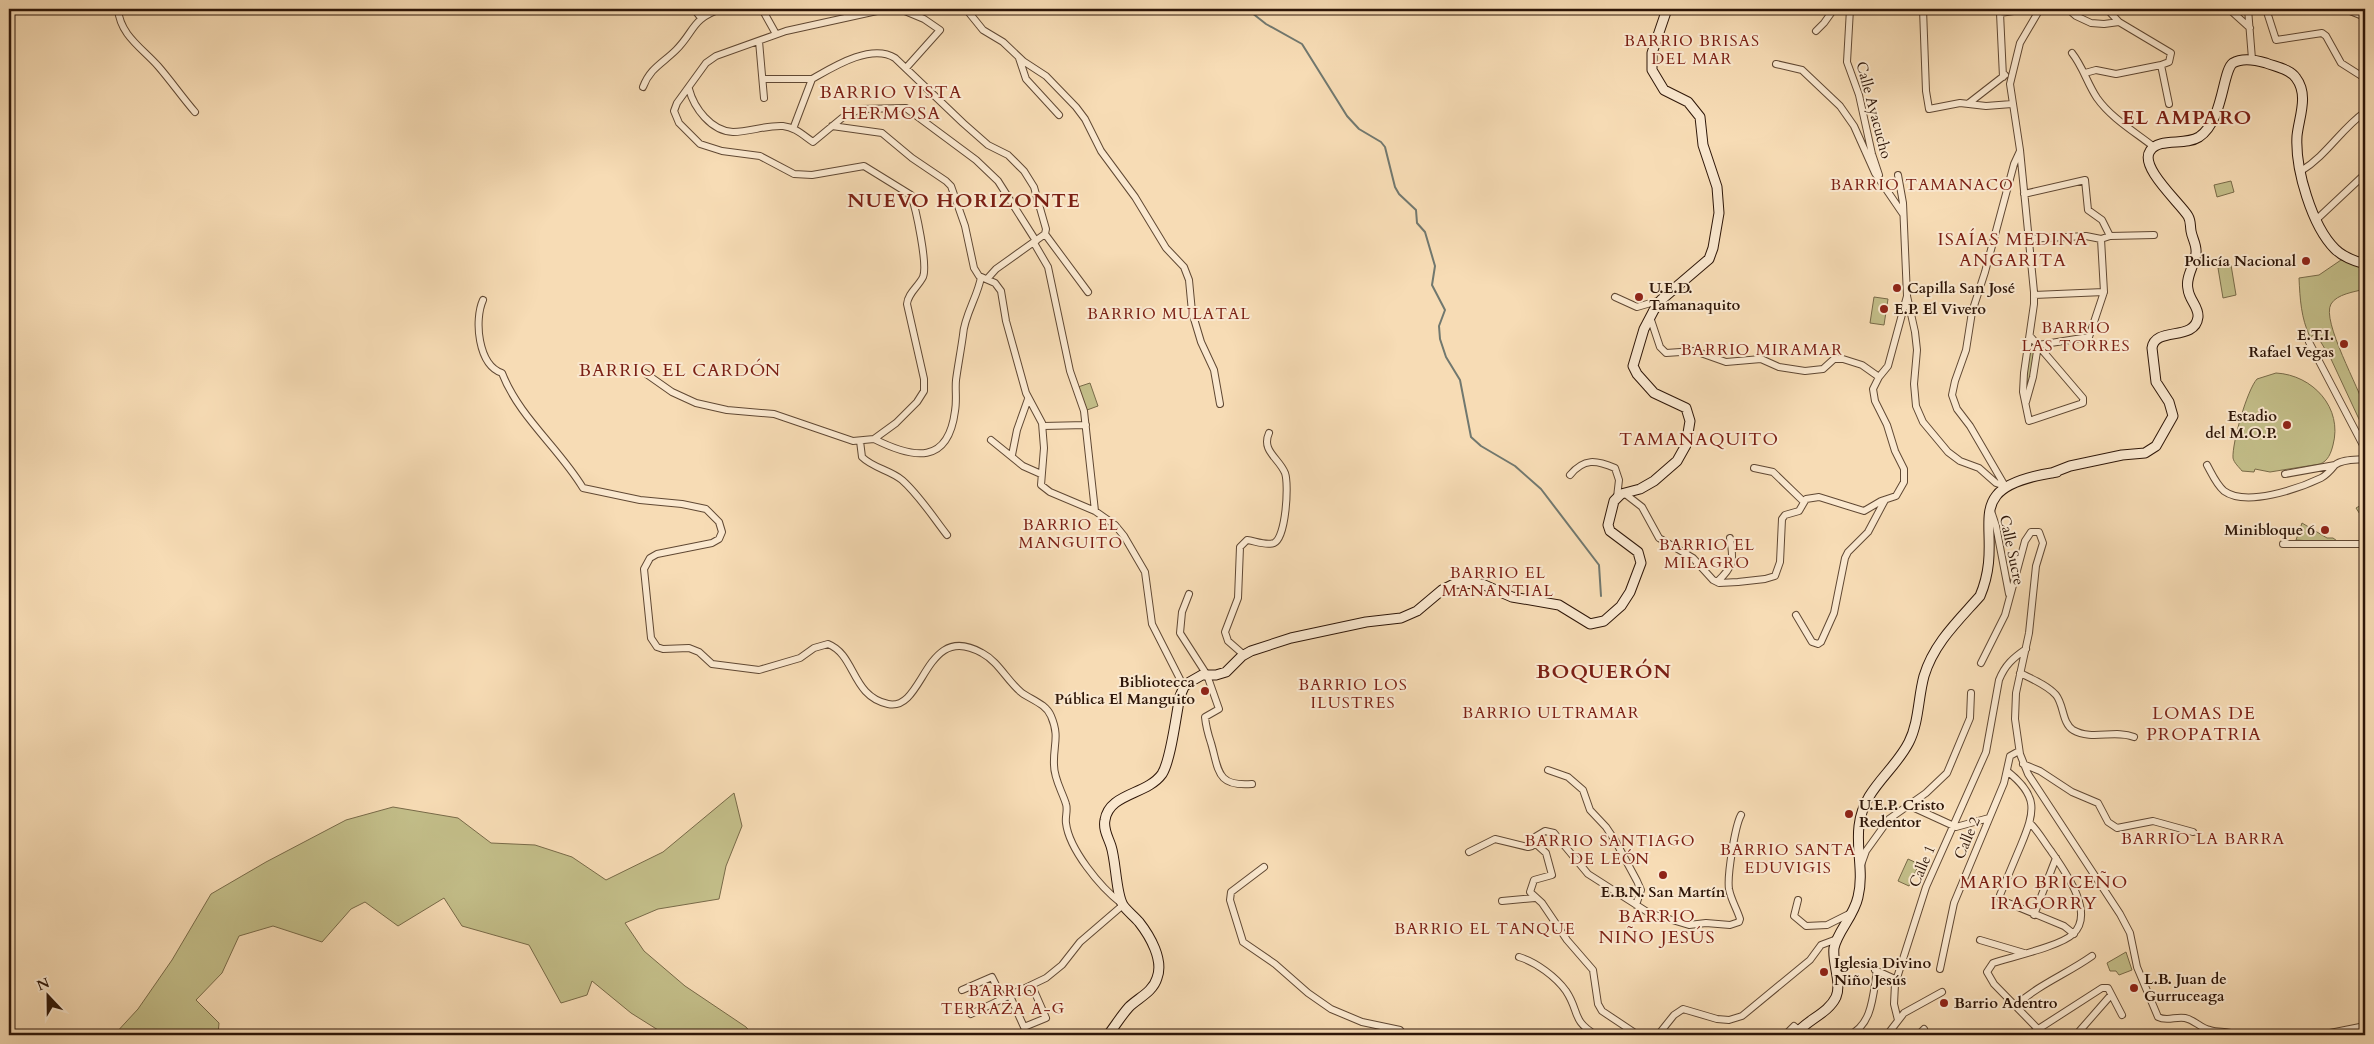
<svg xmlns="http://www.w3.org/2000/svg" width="2374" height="1044" viewBox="0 0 2374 1044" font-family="Cardo,serif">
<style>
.green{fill:#c3be89;stroke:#786a48}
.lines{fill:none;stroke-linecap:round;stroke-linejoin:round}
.stream{stroke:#71786f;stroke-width:2}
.street-casing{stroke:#604833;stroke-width:8}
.secondary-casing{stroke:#2e1608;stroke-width:11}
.street{stroke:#fae8cf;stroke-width:6}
.secondary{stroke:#fae8cf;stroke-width:9}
.poi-dot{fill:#8f2418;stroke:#fae8cf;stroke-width:2}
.labels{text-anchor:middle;stroke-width:4;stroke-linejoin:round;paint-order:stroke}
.street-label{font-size:15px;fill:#2e1608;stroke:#fae8cf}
.poi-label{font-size:15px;font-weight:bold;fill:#2e1608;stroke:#fae8cf;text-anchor:start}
.neighbourhood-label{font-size:16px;letter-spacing:1px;fill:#7a1f14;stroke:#fae8cf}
.quarter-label{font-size:18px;letter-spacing:1px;fill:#7a1f14;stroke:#fae8cf}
.district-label{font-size:20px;font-weight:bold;letter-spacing:1px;fill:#7a1f14;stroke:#fae8cf}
</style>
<rect width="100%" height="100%" fill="#f7dcb5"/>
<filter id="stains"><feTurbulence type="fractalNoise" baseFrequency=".004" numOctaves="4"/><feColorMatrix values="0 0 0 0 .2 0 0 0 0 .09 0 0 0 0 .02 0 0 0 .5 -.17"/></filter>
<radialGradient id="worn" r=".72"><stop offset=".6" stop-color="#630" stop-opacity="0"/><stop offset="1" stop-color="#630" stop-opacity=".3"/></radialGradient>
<path class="green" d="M2231,181L2234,192L2217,197L2214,185Z
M2341,260L2365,268V289C2354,292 2337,294 2331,304C2321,321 2360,389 2365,409C2367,416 2365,425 2365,432L2331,359L2316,334L2310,337C2301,318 2300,299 2299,278L2319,275Z
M2231,265L2236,295L2223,298L2218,268Z
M1874,297L1888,299L1884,325L1870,323Z
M2029,350L2035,351L2031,377L2025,393Z
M2276,373C2313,375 2343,408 2333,445C2331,453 2328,461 2320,464L2270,472L2255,469L2254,472L2242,471C2239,467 2234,463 2233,458C2232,443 2247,390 2257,379Z
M1090,383L1098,406L1087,410L1078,387Z
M2365,503V522L2356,508Z
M2302,523L2327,538H2333L2340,543L2296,540Z
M734,793L742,826L726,866L719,899L658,909L625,923L644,951L685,986L746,1027L753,1035H666L631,1013L592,981L587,995L561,1003L529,945L462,926L444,898L398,926L365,902L351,909L322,942L273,926L239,936L222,973L196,1000L219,1023L218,1035H114L138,1009L172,960L211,894L266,862L346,820L393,807L458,818L491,843L535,845L572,857L606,880L663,852Z
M1908,859L1919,864L1909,886L1898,881Z
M2126,952L2132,970L2119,975L2116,971H2110L2107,963Z"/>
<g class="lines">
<path class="stream" d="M1247,9L1266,24L1302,44L1347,116L1359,129L1381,142L1385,147L1395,187L1399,194L1416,210L1417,223L1425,232L1435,266L1432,285L1445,310L1439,326L1440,339L1446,357L1460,380L1471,437L1481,446L1515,466L1541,489L1599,565L1601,596"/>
<defs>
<path id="street" d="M118,9C120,35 142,48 158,66C171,81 182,97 195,112
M694,9L701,18
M762,9L776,34
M900,9L924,19L940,30L906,68
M966,9L983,30L1003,42L1023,61L1046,76L1076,107L1085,119L1101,151L1135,197L1166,248L1184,267L1189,280L1192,312L1201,342L1214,370L1220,404
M1850,9L1847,62L1859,95L1872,154L1879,175
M1923,9L1926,91L1929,109L1960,103L1986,106L2012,104
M2068,9L2076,16L2091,23L2104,24L2119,22L2171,53L2169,62L2161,65L2116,74L2096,70L2085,73
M2107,9L2119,22
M2229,9L2250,28
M2248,9L2252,59
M2266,9L2276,40L2322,33L2326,36L2341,63L2363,77
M2345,9L2365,17
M1816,31L1824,23L1834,9
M2365,39L2363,77L2365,102
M759,41L764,98
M2072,53C2083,67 2087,83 2097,98C2111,118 2135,132 2154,147
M1019,58L1026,79L1059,115
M1776,64L1802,70L1840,106L1854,126L1875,173L1903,214
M2161,65L2169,104
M2003,77L2000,13L2027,9
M763,79H812
M643,87C650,68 663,63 676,50C695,31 691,19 721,9
M689,89C694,108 711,131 733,132C750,132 766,125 783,126C795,127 804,136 813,142L842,118L860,109L906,108L976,160L998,181L1036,241
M1969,103L2005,75
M832,126L882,133L912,158L946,181L951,186L965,226L974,268L979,276L995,283L1001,291L1006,321L1026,393L1042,423L1044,448L1041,485L1050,492L1095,511L1115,525L1124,536L1145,572L1152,624L1184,687
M793,129L812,79C833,67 871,43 895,58L963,123L988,145L1008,155L1024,171L1034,187L1046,229L1045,234L996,269L987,279
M2301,171C2327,155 2341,129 2365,112
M1898,175L1903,203L1907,296L1915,332L1917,350L1914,384L1916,406L1923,422L1948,452L1960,461L1979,468L1996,483L2005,486
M2024,194L2085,180L2088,210L2102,220L2110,236
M2316,220L2365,174
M1045,234L1088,292
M2028,239L2086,236L2101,239L2110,236L2154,235
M1034,243L1048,267L1070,371L1084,411L1095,511
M2034,295L2104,292
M1615,297L1637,307L1661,300
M483,300C474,320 478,365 502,373C519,417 559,448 583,488L640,500L682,504L706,509L719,522L722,532L719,539L712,543L657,554L650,558L644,569L651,638L657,647L663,649L689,648L699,652L712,664L759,670L800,658L814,648L828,644C856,655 851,696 888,704C925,712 924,620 982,653C999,662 1007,681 1022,693C1032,700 1046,704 1051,716C1060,737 1053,745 1054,765C1054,779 1062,791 1066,804C1068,810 1065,817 1066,823C1069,849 1100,887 1121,903
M1650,317L1660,347L1666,353L1695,351L1726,362L1761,359L1779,367L1805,371L1823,369L1834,359H1843L1862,365L1879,377
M2030,336L2083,398V403L2029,421L2023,392L2024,373L2034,304V292L2020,150L2010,84L2020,43L2040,9
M2309,342L2365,449
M645,373L672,392L696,403L727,410L774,414L853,441L874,439L896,423L917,402L924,391V379L907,304C908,293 918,287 923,277C928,265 916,209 911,195L864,166L812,175L794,174L760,156L722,151L700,144L679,123L674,111L677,103L706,63L716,56L786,31L886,9
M2026,402L2033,377L2038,345L2089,337L2104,292L2101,239
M1043,426L1086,425
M874,439C914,459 948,465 955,411C957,400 955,390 956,380C958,365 961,350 963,335C964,316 978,296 981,277
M991,440L1023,466L1041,474
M860,441L862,457C873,468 890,470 902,480C919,495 933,517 947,535
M1012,455L1017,430L1028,399
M2207,465C2212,474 2216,484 2224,491C2246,507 2298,489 2321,478C2327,475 2331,470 2335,465C2342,459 2356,460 2365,459
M1754,468L1773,472L1804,502
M2285,474L2335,465
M1570,475C1584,458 1596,460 1615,468L1619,480L1617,497
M2005,486L1970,426L1957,409L1952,395L1955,381L1966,350L1972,312L1985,272L2014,164L2020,151
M1624,493L1642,507L1659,538L1693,558L1713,580L1719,583L1738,582L1765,579L1775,576L1780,562L1782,519L1785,515L1799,511L1806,499L1819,497L1864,511L1881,501L1896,496L1904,482V469L1895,451L1887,425L1875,401L1873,389L1879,377L1888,366L1907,296
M1991,511L1996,526L2009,594
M2283,544H2365
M1717,582C1734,566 1734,561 1730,538
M1189,594L1182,612L1180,633L1207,675L1219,709L1205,717C1206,727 1208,734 1211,743C1219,770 1216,787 1252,784
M1796,615L1812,642L1818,644L1821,642L1834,613L1845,558L1848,552L1868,532L1885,500
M1244,655L1228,641L1225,632L1238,598L1240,547L1247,540C1255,541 1266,546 1274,543C1286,538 1289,484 1285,473C1279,458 1261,451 1269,433
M1981,663L2005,615L2025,541L2031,532H2039L2043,543L2036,566L2029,633L2016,693L2015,719L2020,754L2028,774L2120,914L2130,933L2137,967L2158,1017C2167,1022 2176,1016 2185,1018C2195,1020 2200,1028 2210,1030C2219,1033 2228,1030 2236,1035
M2020,673C2032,679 2047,685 2056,695C2064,705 2062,723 2073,730C2092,741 2115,729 2134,737
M2023,764L2040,771L2072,792L2098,803L2108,822L2117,828L2153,821L2193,832
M1548,770L1568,777L1583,790L1590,810L1606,827L1616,842L1637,881L1641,890L1636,905
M2007,771C2039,796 2035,811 2021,845C2014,862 2007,878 2000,895L2001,900L2064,926L2074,934
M1908,805L1956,827L1989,818
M2030,823C2039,832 2044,842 2051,851C2064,870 2096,913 2073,934C2061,946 2011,957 1993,963L1987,972L1994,984L2038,1029
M1469,852L1495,839L1528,847L1532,846L1535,843
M1861,865L1866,851L1889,819L1926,793L1947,773L1970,718L1971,693
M1264,867L1231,892L1230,900L1243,942L1275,964L1308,993L1331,1009L1362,1022L1400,1030L1404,1035
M1798,900L1794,916L1806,926L1827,925L1851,913
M1502,901L1535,898
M2034,915L2056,858
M1980,940L2024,953
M1519,957C1536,962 1556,977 1566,991C1580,1012 1571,1020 1596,1035
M1940,969L1954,903L2004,783L2010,756L2019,751
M1875,970L1897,980
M962,990L992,977L1003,999
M1010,996L1024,1027L1046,1018L1032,986
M2015,1006C2041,983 2065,975 2092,956
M971,1014L1046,978L1062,965L1080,942L1123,905
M1898,1020L1894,1004L1895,984L1926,887L1986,752L1999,680C2005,665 2013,658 2026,649
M1638,1035L1602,1011L1598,1004L1593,970L1567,940L1542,903L1530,892L1534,880L1552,875L1546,853L1535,843V837L1545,831L1554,833L1588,874L1649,913L1689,925L1706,923L1730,925L1739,922L1740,919C1737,909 1731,900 1729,889C1727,876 1735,826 1741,815
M1658,1035L1674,1015L1683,1009L1717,1019L1729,1020L1742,1016L1810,960L1821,945L1837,939
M1785,1035L1794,1026L1799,1030
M1849,1035C1873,1025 1873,993 1877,971
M1887,1035L1904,1013L1942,992
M1918,1035L1924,1029
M2029,1035L2102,988H2108L2122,1015
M2076,1035L2111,995
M2320,1035L2365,1026"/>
<path id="secondary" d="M2052,473L2070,466L2122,455L2145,453L2156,446L2173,416L2169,402L2156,382L2152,348C2155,326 2195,342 2198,317C2199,307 2189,300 2188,289C2185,277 2195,265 2196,253C2197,245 2192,238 2191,231C2190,225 2191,221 2188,216C2180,203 2139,167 2150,151C2159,137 2185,146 2199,137C2224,120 2222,71 2233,63C2243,57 2256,60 2266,63C2276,67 2290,69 2296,78C2309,95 2299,117 2297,136C2295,169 2312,226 2335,249C2343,257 2354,261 2365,264
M1108,1035C1115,1026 1121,1016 1129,1007C1138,998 1153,992 1157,978C1164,960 1150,936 1139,922C1134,916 1127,911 1123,905C1116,894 1116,861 1111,846C1108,837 1103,829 1105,820C1109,793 1147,795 1162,774C1171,760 1176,715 1180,696L1184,687L1188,683L1202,675H1216L1226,672L1242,656L1251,651L1291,638L1366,622L1401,618L1417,611L1442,590L1456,583L1482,584L1512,597L1559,605L1590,624L1604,621L1621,606L1630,592L1641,563L1638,552L1610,531L1608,525L1614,501L1621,494L1640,489L1654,481L1677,461L1686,445L1690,421L1686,408L1654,393L1637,374L1633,366L1644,329L1654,310L1661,300L1709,259L1713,248L1719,213L1717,187L1703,145L1700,117L1688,102L1664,90L1652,70V53L1667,9
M1795,1035C1806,1020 1828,1014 1836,997C1842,983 1832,963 1834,948C1837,932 1854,916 1858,897C1864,873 1856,850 1859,826C1863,789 1894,772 1909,742C1919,722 1918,698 1924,676C1934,643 1958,621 1980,596C2009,528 1950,488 2057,472"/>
</defs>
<use href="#street" class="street-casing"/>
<use href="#secondary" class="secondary-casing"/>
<use href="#street" class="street"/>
<use href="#secondary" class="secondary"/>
</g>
<g class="poi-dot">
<circle cx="2306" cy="261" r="5"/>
<circle cx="1897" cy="288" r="5"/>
<circle cx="1639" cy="297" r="5"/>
<circle cx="1884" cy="309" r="5"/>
<circle cx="2344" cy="344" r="5"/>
<circle cx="2287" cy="425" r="5"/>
<circle cx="2325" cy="530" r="5"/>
<circle cx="1205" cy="691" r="5"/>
<circle cx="1849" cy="814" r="5"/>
<circle cx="1663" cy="875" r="5"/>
<circle cx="1824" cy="972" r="5"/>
<circle cx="2134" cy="988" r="5"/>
<circle cx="1944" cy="1003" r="5"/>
</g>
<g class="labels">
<g class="street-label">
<text transform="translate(1874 110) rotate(75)" y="5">Calle Ayacucho</text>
<text transform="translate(2012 550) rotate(78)" y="5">Calle Sucre</text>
<text transform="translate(1967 838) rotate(-67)" y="5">Calle 2</text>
<text transform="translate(1922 866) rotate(-67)" y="5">Calle 1</text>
</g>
<g class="poi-label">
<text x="2296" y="266" text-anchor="end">Policía Nacional</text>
<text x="1649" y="293">U.E.D.<tspan x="1649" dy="17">Tamanaquito</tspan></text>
<text x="1907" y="293">Capilla San José</text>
<text x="1894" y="314">E.P. El Vivero</text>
<text x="2334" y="340" text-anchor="end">E.T.I.<tspan x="2334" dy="17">Rafael Vegas</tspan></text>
<text x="2277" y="421" text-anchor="end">Estadio<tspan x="2277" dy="17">del M.O.P.</tspan></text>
<text x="2315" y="535" text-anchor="end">Minibloque 6</text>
<text x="1195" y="687" text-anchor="end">Bibliotecca<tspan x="1195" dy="17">Pública El Manguito</tspan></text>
<text x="1859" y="810">U.E.P. Cristo<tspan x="1859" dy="17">Redentor</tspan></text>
<text x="1663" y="897" text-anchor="middle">E.B.N. San Martín</text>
<text x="1834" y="968">Iglesia Divino<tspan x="1834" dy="17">Niño Jesús</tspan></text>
<text x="2144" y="984">L.B. Juan de<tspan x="2144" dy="17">Gurruceaga</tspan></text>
<text x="1954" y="1008">Barrio Adentro</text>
</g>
<g class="neighbourhood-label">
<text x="1692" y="46">BARRIO BRISAS<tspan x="1692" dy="18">DEL MAR</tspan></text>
<text x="1922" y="190">BARRIO TAMANACO</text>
<text x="1169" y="319">BARRIO MULATAL</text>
<text x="2076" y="333">BARRIO<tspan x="2076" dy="18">LAS TORRES</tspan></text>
<text x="1762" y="355">BARRIO MIRAMAR</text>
<text x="1071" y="530">BARRIO EL<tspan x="1071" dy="18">MANGUITO</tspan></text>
<text x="1707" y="550">BARRIO EL<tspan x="1707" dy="18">MILAGRO</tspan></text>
<text x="1498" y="578">BARRIO EL<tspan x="1498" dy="18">MANANTIAL</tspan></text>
<text x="1353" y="690">BARRIO LOS<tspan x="1353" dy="18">ILUSTRES</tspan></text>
<text x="1551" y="718">BARRIO ULTRAMAR</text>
<text x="2203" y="844">BARRIO LA BARRA</text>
<text x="1610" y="846">BARRIO SANTIAGO<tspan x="1610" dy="18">DE LEÓN</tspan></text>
<text x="1788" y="855">BARRIO SANTA<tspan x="1788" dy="18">EDUVIGIS</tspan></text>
<text x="1485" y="934">BARRIO EL TANQUE</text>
<text x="1003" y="996">BARRIO<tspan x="1003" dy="18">TERRAZA A-G</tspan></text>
</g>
<g class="quarter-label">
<text x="891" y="98">BARRIO VISTA<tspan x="891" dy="21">HERMOSA</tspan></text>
<text x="2013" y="245">ISAÍAS MEDINA<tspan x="2013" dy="21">ANGARITA</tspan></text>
<text x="680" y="376">BARRIO EL CARDÓN</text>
<text x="1699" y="445">TAMANAQUITO</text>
<text x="2204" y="719">LOMAS DE<tspan x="2204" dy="21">PROPATRIA</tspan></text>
<text x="2044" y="888">MARIO BRICEÑO<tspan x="2044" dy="21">IRAGORRY</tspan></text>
<text x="1657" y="922">BARRIO<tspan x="1657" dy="21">NIÑO JESÚS</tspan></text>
</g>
<g class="district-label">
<text x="2187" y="124">EL AMPARO</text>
<text x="964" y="207">NUEVO HORIZONTE</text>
<text x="1604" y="678">BOQUERÓN</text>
</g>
</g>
<rect width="2374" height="1044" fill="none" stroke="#f7dcb5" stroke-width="30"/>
<rect x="10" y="10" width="2354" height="1024" fill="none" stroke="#2e1608" stroke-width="2.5"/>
<rect x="15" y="15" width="2344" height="1014" fill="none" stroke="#2e1608"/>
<g transform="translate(48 996) rotate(338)" stroke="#fae8cf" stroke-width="4" paint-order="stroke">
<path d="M0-4L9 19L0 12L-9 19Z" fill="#2e1608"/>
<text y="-8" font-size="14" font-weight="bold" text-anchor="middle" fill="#2e1608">N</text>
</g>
<rect width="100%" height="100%" filter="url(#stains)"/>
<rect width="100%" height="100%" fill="url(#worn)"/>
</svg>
